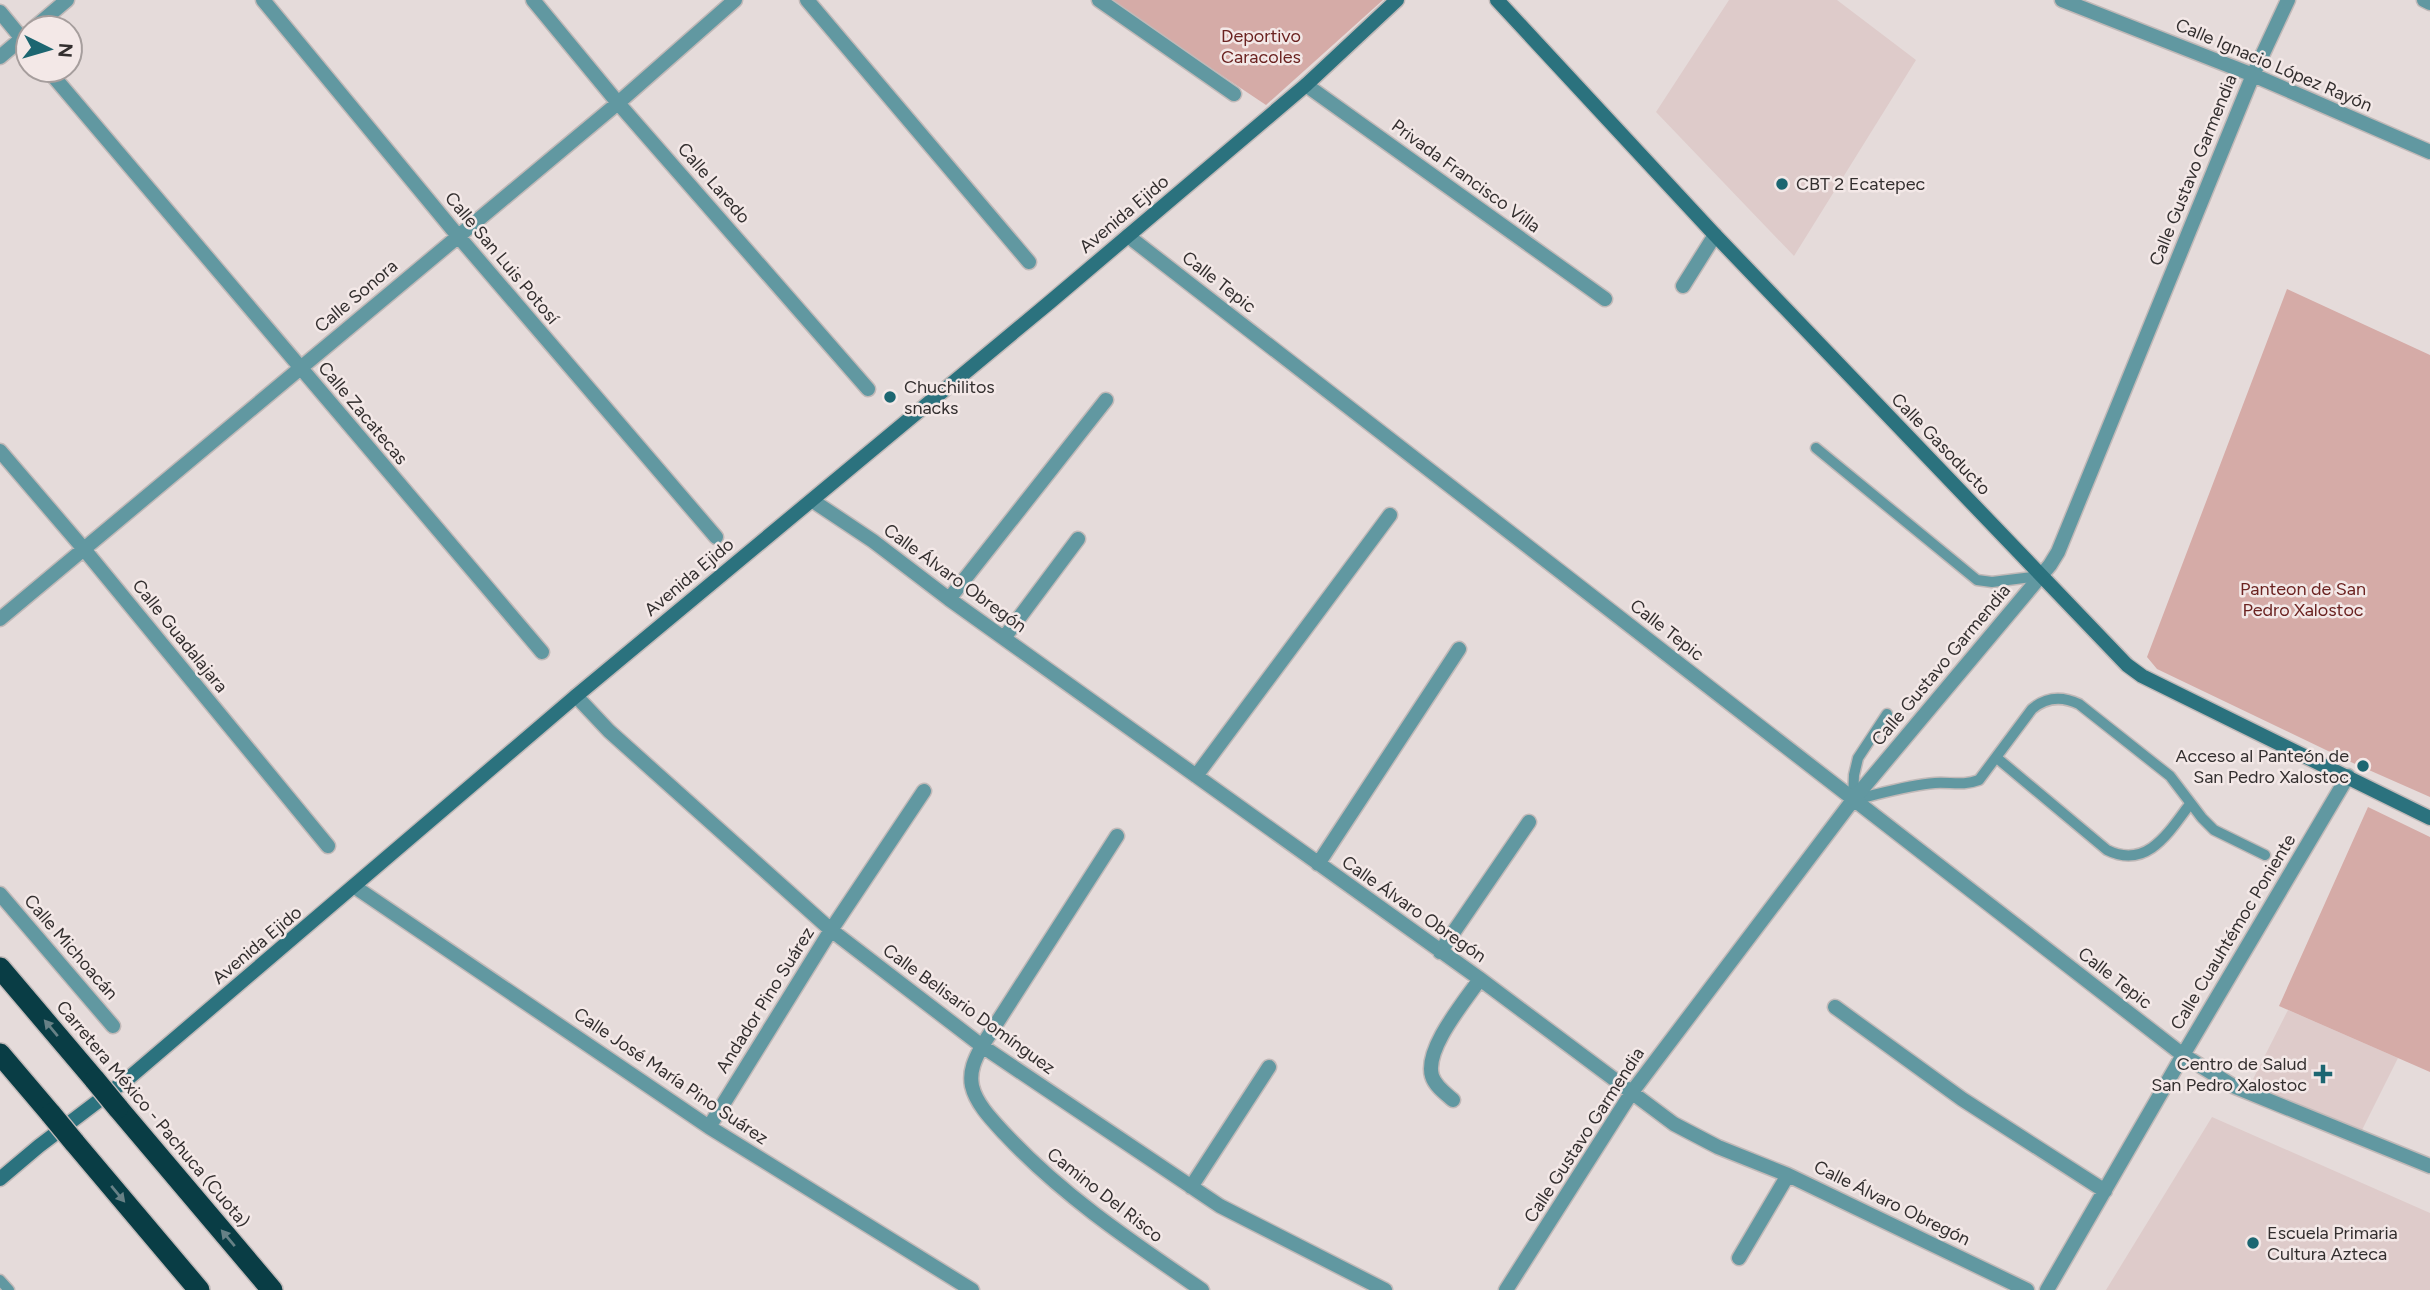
<svg xmlns="http://www.w3.org/2000/svg" width="2430" height="1290" viewBox="0 0 2430 1290" font-family="Figtree,sans-serif">
<style>
.built{fill:#decbca}
.green{fill:#d5aba7}
.lines{fill:none;stroke-linecap:round;stroke-linejoin:round}
.lane-casing{stroke:#c1b9b8;stroke-width:13}
.street-casing{stroke:#c1b9b8;stroke-width:17}
.secondary-casing{stroke:#c1b9b8;stroke-width:17}
.highway-casing{stroke:#c1b9b8;stroke-width:24}
.lane{stroke:#6198a1;stroke-width:10}
.street{stroke:#6198a1;stroke-width:14}
.secondary{stroke:#2b727e;stroke-width:14}
.highway{stroke:#093d45;stroke-width:21}
.highway-bridge-casing{stroke:#c1b9b8;stroke-width:24;stroke-linecap:butt}
.highway-bridge{stroke:#093d45;stroke-width:21}
.oneway{fill:#678186}
.poi-dot{fill:#1c6671;stroke:#f3e8e7;stroke-width:2.5}
.labels{text-anchor:middle;stroke-width:5;stroke-linejoin:round;paint-order:stroke}
.park-label{font-size:18px;fill:#6b2321;stroke:#f3e8e7}
.street-label{font-size:18px;fill:#332f2f;stroke:#f3e8e7}
.poi-label{font-size:18px;fill:#332f2f;stroke:#f3e8e7;text-anchor:start}
</style>
<rect width="100%" height="100%" fill="#e5dbda"/>
<path class="built" d="M1729,0H1837L1916,60L1794,256L1656,112Z
M2288,1010L2398,1058L2359,1136L2248,1089Z
M2212,1117L2430,1213V1290H2106Z"/>
<path class="green" d="M1109,0H1383L1266,105Z
M2287,289L2430,355V797L2353,763L2157,669L2147,657Z
M2368,807L2430,837V1072L2279,1006Z"/>
<g class="lines">
<defs>
<path id="lane" d="M1816,448L1977,580L1992,582L2040,576
M1887,714L1858,758L1854,775L1853,800C1880,794 1907,785 1935,783C1951,782 1963,786 1979,780L2032,709C2046,697 2062,696 2079,704L2170,776L2202,818L2214,830L2265,855
M1997,758L2107,850C2147,870 2169,832 2190,804
M0,1280L9,1290"/>
<path id="street" d="M263,0L458,236L716,537
M533,0L618,103L868,389
M807,0L1029,262
M1099,0L1234,94
M2062,0L2253,75L2430,152
M2424,0L2430,3
M0,12L28,46
M34,28L67,0
M0,57L27,34
M48,70L542,652
M1306,85L1605,299
M1128,236L2183,1055L2233,1086L2430,1166
M1683,286L1715,235
M0,451L83,548L328,846
M813,501L873,541L949,599L1480,979L1674,1124L1718,1147L1788,1175L2027,1290
M949,599L1106,400
M0,619L618,103L735,0
M1004,638L1078,539
M576,696L609,731L831,930L982,1046L1220,1206L1385,1290
M1196,776L1390,515
M1117,836L982,1046C975,1059 969,1071 972,1086C976,1104 993,1121 1005,1134C1063,1196 1132,1242 1202,1290
M1318,864L1459,649
M355,887L709,1127L972,1290
M0,894L113,1026
M1440,952L1529,822
M1835,1007L1962,1099L2105,1191
M1453,1100C1445,1093 1435,1086 1432,1076C1424,1049 1465,1001 1480,979
M709,1127L831,930L924,791
M1191,1187L1269,1067
M1739,1258L1788,1175
M1506,1290L1632,1092L1853,800L2050,565L2058,552L2253,75L2288,0
M2047,1290L2183,1055L2348,776"/>
<path id="secondary" d="M1497,0L1715,235L2127,665L2142,676L2430,818
M0,1179L39,1146L130,1077L576,696L1050,302L1306,85L1397,0"/>
<path id="highway" d="M0,968L95,1080
M0,1054L51,1114
M118,1108L272,1290
M74,1142L199,1290"/>
</defs>
<use href="#lane" class="lane-casing"/>
<use href="#street" class="street-casing"/>
<use href="#secondary" class="secondary-casing"/>
<use href="#highway" class="highway-casing"/>
<use href="#lane" class="lane"/>
<use href="#street" class="street"/>
<use href="#secondary" class="secondary"/>
<use href="#highway" class="highway"/>
<defs>
<path id="highway-bridge" d="M95,1080L118,1108
M51,1114L74,1142"/>
</defs>
<use href="#highway-bridge" class="highway-bridge-casing"/>
<use href="#highway-bridge" class="highway-bridge"/>
</g>
<defs><path id="oneway-solid" d="M-6-.8H1V-3.2L6.5 0L1 3.2V.8H-6Z" transform="scale(1.75)"/></defs>
<g class="oneway">
<use href="#oneway-solid" transform="translate(51 1028) rotate(-130)"/>
<use href="#oneway-solid" transform="translate(118 1194) rotate(50)"/>
<use href="#oneway-solid" transform="translate(228 1238) rotate(-130)"/>
</g>
<g class="poi-dot">
<circle cx="1782" cy="184" r="7"/>
<circle cx="890" cy="397" r="7"/>
<circle cx="2363" cy="766" r="7"/>
<path d="M2319.5 1063.5h7v7h7v7h-7v7h-7v-7h-7v-7h7z"/>
<circle cx="2253" cy="1243" r="7"/>
</g>
<g class="labels">
<g class="park-label">
<text x="1261" y="42">Deportivo<tspan x="1261" dy="21">Caracoles</tspan></text>
<text x="2303" y="595">Panteon de San<tspan x="2303" dy="21">Pedro Xalostoc</tspan></text>
</g>
<g class="street-label">
<text transform="translate(2274 65) rotate(23)" y="6">Calle Ignacio López Rayón</text>
<text transform="translate(2193 170) rotate(-68)" y="6">Calle Gustavo Garmendia</text>
<text transform="translate(1466 176) rotate(36)" y="6">Privada Francisco Villa</text>
<text transform="translate(714 183) rotate(49)" y="6">Calle Laredo</text>
<text transform="translate(1124 214) rotate(-40)" y="6">Avenida Ejido</text>
<text transform="translate(502 258) rotate(50)" y="6">Calle San Luis Potosí</text>
<text transform="translate(1219 282) rotate(38)" y="6">Calle Tepic</text>
<text transform="translate(356 296) rotate(-40)" y="6">Calle Sonora</text>
<text transform="translate(363 413) rotate(50)" y="6">Calle Zacatecas</text>
<text transform="translate(1941 444) rotate(46)" y="6">Calle Gasoducto</text>
<text transform="translate(689 577) rotate(-40)" y="6">Avenida Ejido</text>
<text transform="translate(955 578) rotate(36)" y="6">Calle Álvaro Obregón</text>
<text transform="translate(1667 630) rotate(38)" y="6">Calle Tepic</text>
<text transform="translate(180 636) rotate(51)" y="6">Calle Guadalajara</text>
<text transform="translate(1941 665) rotate(-50)" y="6">Calle Gustavo Garmendia</text>
<text transform="translate(1414 909) rotate(35)" y="6">Calle Álvaro Obregón</text>
<text transform="translate(2233 932) rotate(-59)" y="6">Calle Cuauhtémoc Poniente</text>
<text transform="translate(257 945) rotate(-40)" y="6">Avenida Ejido</text>
<text transform="translate(71 947) rotate(49)" y="6">Calle Michoacán</text>
<text transform="translate(2115 978) rotate(38)" y="6">Calle Tepic</text>
<text transform="translate(765 1000) rotate(-58)" y="6">Andador Pino Suárez</text>
<text transform="translate(969 1009) rotate(36)" y="6">Calle Belisario Domínguez</text>
<text transform="translate(671 1076) rotate(34)" y="6">Calle José María Pino Suárez</text>
<text transform="translate(153 1114) rotate(50)" y="6">Carretera México - Pachuca (Cuota)</text>
<text transform="translate(1584 1135) rotate(-57)" y="6">Calle Gustavo Garmendia</text>
<text transform="translate(1105 1195) rotate(38)" y="6">Camino Del Risco</text>
<text transform="translate(1892 1203) rotate(26)" y="6">Calle Álvaro Obregón</text>
</g>
<g class="poi-label">
<text x="1796" y="190">CBT 2 Ecatepec</text>
<text x="904" y="393">Chuchilitos<tspan x="904" dy="21">snacks</tspan></text>
<text x="2349" y="762" text-anchor="end">Acceso al Panteón de<tspan x="2349" dy="21">San Pedro Xalostoc</tspan></text>
<text x="2307" y="1070" text-anchor="end">Centro de Salud<tspan x="2307" dy="21">San Pedro Xalostoc</tspan></text>
<text x="2267" y="1239">Escuela Primaria<tspan x="2267" dy="21">Cultura Azteca</tspan></text>
</g>
</g>
<g transform="translate(49 49) rotate(95)"><circle r="33" fill="#f3e8e7" stroke="#a69e9d" stroke-width="2"/>
<path d="M0-5L12 26L0 18L-12 26Z" fill="#1c6671"/>
<text y="-10" font-size="19" font-weight="bold" text-anchor="middle" fill="#332f2f">N</text>
</g>
</svg>
